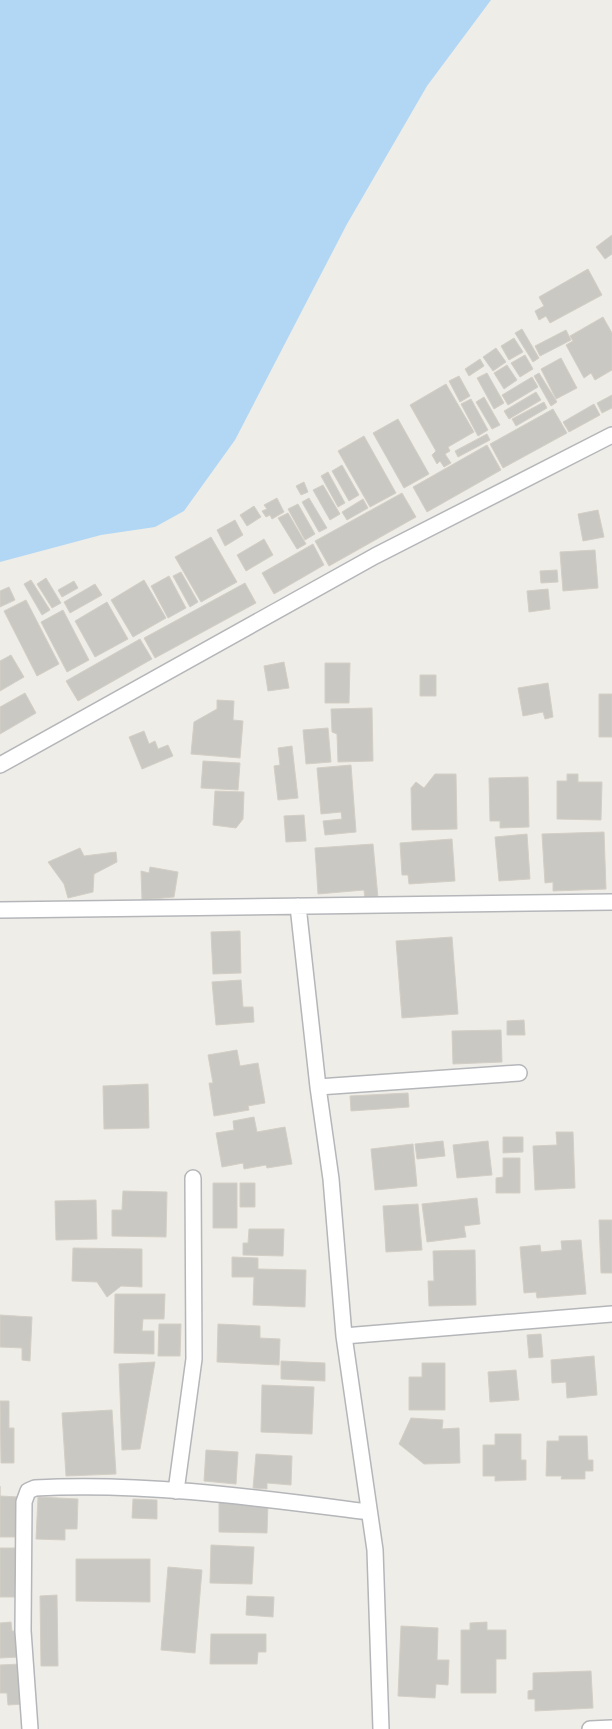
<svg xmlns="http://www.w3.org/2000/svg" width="612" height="1729" viewBox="0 0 612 1729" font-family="Roboto,sans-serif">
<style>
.water{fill:#b1d7f5}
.building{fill:#cac8c3;stroke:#d3cfc6}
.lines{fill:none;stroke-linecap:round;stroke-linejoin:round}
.minor-casing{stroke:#b4b6ba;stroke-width:18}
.minor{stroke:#fff;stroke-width:15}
</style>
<rect width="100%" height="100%" fill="#efede7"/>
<path class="water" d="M0,0H491L427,86L347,224L235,440L184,511L155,527L101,535L0,562Z"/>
<path class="building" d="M612,235V254L605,259L596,247Z
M588,269L602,295L550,323L546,316L539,320L535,311L544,306L539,297Z
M603,317L612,333V370L595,380L591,373L584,378L566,345L573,341L570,336Z
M522,329L539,358L533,362L515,333Z
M566,330L571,340L540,356L535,346Z
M514,338L523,352L509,360L501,346Z
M496,348L506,362L493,371L483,357Z
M525,355L533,369L520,377L511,363Z
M561,358L577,388L556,399L541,369Z
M480,359L484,366L469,376L465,369Z
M507,365L517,380L504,389L494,373Z
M487,373L504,403L494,409L477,378Z
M539,373L557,402L551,406L534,376Z
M459,376L470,396L460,402L449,381Z
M532,377L538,387L508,405L502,395Z
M446,384L474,432L448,447L450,451L445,454L451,463L444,467L440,461L437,464L432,455L436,451L410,405Z
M536,392L541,400L509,419L504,411Z
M612,395V408L602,413L597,403Z
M484,397L500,425L492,429L476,402Z
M471,399L488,430L478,436L461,404Z
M544,402L547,408L516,426L512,419Z
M594,404L600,415L569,432L563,422Z
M553,409L567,433L503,468L490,444Z
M398,419L429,474L404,488L373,433Z
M487,434L490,440L458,457L455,451Z
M364,436L396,493L370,507L338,451Z
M487,445L501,470L427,512L413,487Z
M342,465L359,495L349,501L332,471Z
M328,472L345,503L338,507L321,476Z
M304,482L308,492L301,495L296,486Z
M323,485L340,514L330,520L313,490Z
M402,493L416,517L329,566L315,541Z
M277,498L284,512L272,519L270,515L266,517L262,511L267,509L264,505Z
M309,498L327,528L319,532L302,502Z
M363,499L368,508L347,520L342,512Z
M298,504L315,534L305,540L288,509Z
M254,506L261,517L247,526L240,515Z
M598,510L604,537L583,541L578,514Z
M288,513L306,544L297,549L278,518Z
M235,520L243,535L225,546L217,530Z
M211,537L237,582L201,602L175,557Z
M264,539L273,555L246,571L237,555Z
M313,544L324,565L274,594L262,573Z
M595,550L598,588L563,591L560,552Z
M557,570L558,582L541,583L540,571Z
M181,572L198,602L190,607L173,576Z
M169,576L186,608L168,618L151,586Z
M46,578L61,603L52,608L37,584Z
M31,580L50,610L42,615L24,584Z
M144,580L166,618L133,637L111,600Z
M74,581L78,588L62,597L58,590Z
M245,583L256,603L155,658L144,638Z
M95,584L102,595L70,613L64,602Z
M9,587L15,600L0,607V591Z
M548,589L550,609L529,612L527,591Z
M26,600L59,664L37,676L4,611Z
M107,602L128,639L95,657L75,621Z
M63,610L89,660L67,672L41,622Z
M140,639L152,659L78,701L66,681Z
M11,655L24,677L0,691V661Z
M284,662L289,688L268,691L264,666Z
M325,663H350L349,703H325Z
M420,675H436V696H420Z
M548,683L553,717L545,719L543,712L523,716L518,688Z
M25,693L36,713L0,734V707Z
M599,694H612V737H599Z
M217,700L234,701L233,720L243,721L240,758L191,754L194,722L217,709Z
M372,708L373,761L338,762L337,734L332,732L331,709Z
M328,728L331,762L306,764L303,730Z
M144,731L149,744L155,741L158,749L168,745L173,756L142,769L129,737Z
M292,746L298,798L278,800L274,766L280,765L278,748Z
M203,761L240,763L238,790L201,788Z
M351,765L356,832L325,835L323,821L342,819L341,812L321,814L317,768Z
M435,774H456L457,829L412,830L411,788L416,782L424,788Z
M567,774H578V782H602L601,820L557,819V781H567Z
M528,777L529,827L500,828V821H490L489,778Z
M215,791L244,792L243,819L236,828L213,825Z
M304,815L306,841L286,842L284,816Z
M604,832L606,889L553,891V882L545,883L542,834Z
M527,834L530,879L499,881L495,837Z
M452,839L455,881L409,884L408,875H402L400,843Z
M373,844L378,898L365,900L364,890L318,894L315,848Z
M80,848L84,856L116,852L117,862L94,874L93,892L68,898L64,884L48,862Z
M150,867L178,872L174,897L142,900L141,871L149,873Z
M240,931L241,973L213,974L211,932Z
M452,937L458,1014L402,1018L396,941Z
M241,980L243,1007H253L254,1022L216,1025L212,982Z
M524,1020L525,1035H507V1021Z
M501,1030L502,1062L453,1064L452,1031Z
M237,1050L240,1066L258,1063L265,1103L248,1106L249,1110L214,1116L209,1083H213L208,1055Z
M148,1084L149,1128L104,1129L103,1086Z
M408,1093L409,1107L351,1111L350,1096Z
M254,1117L257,1132L285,1127L292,1164L267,1168L266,1165L244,1169L243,1163L222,1167L216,1133L234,1130L233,1121Z
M556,1132H573L575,1188L535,1190L533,1146L557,1145Z
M503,1137H523V1152L503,1153Z
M443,1141L445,1156L417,1159L415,1144Z
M488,1141L492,1175L457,1178L453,1145Z
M413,1144L417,1186L375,1190L371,1149Z
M503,1158H520V1193H496V1178L503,1177Z
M213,1183H237V1228H213Z
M240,1183H255V1207H240Z
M123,1191L167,1192L166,1237L112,1236V1210H122Z
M477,1198L480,1224L464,1226L466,1237L427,1242L422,1204Z
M96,1200L97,1239L56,1240L55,1201Z
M418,1204L422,1250L386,1252L383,1206Z
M599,1220H612V1273H601Z
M249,1229H284L283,1256L243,1255V1243H248Z
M581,1240L586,1294L537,1298L536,1292L524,1293L520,1247L540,1245L541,1252L562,1250L561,1241Z
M73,1248L142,1249V1287L121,1286L107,1297L97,1282L72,1281Z
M475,1250L476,1305L429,1306L428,1281H434L433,1251Z
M232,1257L258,1258V1269L306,1270L305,1307L253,1305L254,1277H232Z
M115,1294H165L164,1319H143L142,1331H154V1354L114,1353Z
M0,1315L32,1317L30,1361L22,1360V1348L0,1347Z
M159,1324H181L180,1356H158Z
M218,1324L260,1326V1338L280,1339L279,1365L217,1362Z
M541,1334L543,1357L529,1358L527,1335Z
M594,1356L597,1395L567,1398L566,1382L552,1383L551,1360Z
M281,1361L325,1363V1381L281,1379Z
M155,1362L140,1449L122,1450L119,1364Z
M422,1363H445V1410H409V1377H422Z
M516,1370L519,1400L490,1402L488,1372Z
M262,1385L314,1387L312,1434L261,1432Z
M0,1401H9V1428H14V1463H1Z
M112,1410L116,1474L66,1476L62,1413Z
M411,1418L443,1420L442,1429L459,1428L460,1463L424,1464L399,1444Z
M495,1434H521V1460H526V1480L495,1481V1476H483V1445H495Z
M559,1436H587L588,1460H593V1471H585V1479H561L562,1476H546L547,1441H559Z
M206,1450L238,1452L236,1484L204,1481Z
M256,1454L292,1456L291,1485L267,1483V1489L253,1488Z
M0,1486V1496L19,1497L17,1537H0Z
M38,1497L78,1499L77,1529H65V1540L36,1539Z
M133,1499L157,1500V1519L132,1518Z
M219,1502L268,1503L267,1533L219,1532Z
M211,1545L254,1547L252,1584L210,1583Z
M0,1548H16L17,1597H0Z
M76,1559H150V1602L76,1601Z
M168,1567L202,1570L195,1653L161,1650Z
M57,1595L58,1666H41L40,1596Z
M247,1596L274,1597L273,1617L246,1615Z
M11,1622L12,1631H17L19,1657L0,1658V1623Z
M487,1622V1630H506V1659H496V1693H461V1630H470V1623Z
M401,1626L438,1628L437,1660H449L448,1685L436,1684L435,1698L398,1696Z
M211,1634H266V1652H258L257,1664H210Z
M21,1664L24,1704L8,1705L7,1693H0V1665Z
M591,1671L593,1708L535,1711V1699H528V1691L533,1690V1673Z"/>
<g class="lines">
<defs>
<path id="minor" d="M0,765L375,556L612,435
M298,906L318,1087L331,1179L344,1336L375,1550L381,1729
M0,910L612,902
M318,1087L519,1073
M344,1336L612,1314
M176,1491L194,1359L193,1178
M30,1729L23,1631L24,1502L28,1491L35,1488C146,1482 259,1498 369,1512
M590,1729L612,1728"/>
</defs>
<use href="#minor" class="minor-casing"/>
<use href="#minor" class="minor"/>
</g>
</svg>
